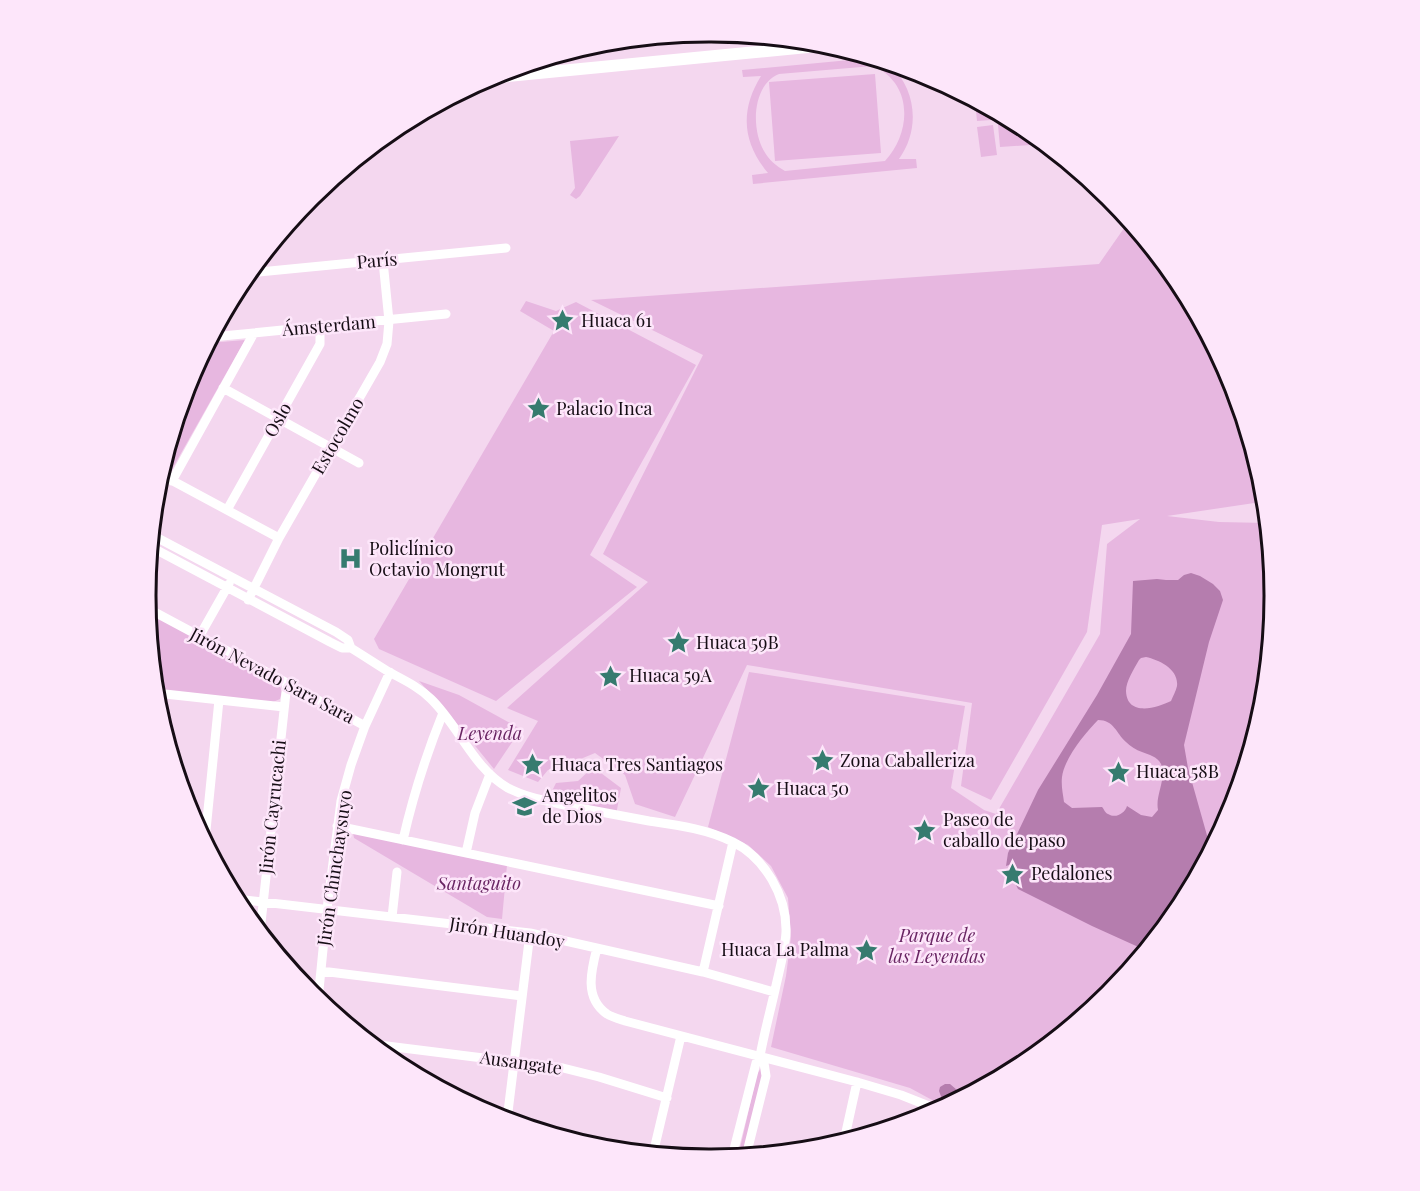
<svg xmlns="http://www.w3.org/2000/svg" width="1420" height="1191" viewBox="0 0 1420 1191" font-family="'Playfair Display',serif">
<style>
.green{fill:#e7b7e0;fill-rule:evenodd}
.water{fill:#b57dae;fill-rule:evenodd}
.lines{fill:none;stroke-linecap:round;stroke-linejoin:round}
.minor{stroke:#fff;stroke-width:9}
.major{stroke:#fff;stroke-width:12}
.labels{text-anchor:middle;stroke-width:5;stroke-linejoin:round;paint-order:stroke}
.street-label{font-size:18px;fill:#160d15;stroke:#fde6fa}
.poi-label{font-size:18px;fill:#160d15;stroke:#fde6fa;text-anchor:start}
.park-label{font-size:18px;font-style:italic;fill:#692563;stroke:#fde6fa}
.rim{fill:none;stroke:#160d15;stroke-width:3}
</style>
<rect width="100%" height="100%" fill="#f4d7ef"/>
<path class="green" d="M686,34V40L616,46L615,41Z
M871,58L892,64L890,65C917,90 920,130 899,159H916L917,168L753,184L752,175L768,173C742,142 740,110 761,76L743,77L742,70ZM873,66C913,83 912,132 885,161L785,171C776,166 769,160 764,151C751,129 752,85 779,74Z
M875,74L881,153L775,161L769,82Z
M975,101L990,109L991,120L977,121Z
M997,114H999L1024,127L1045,144L1000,147Z
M993,125L997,155L981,157L977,127Z
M619,136L580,196L576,199L570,195L575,188L570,141Z
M1129,221L1179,282L1231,380L1263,486L1264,493L1261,502L1167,516L1219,522L1267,523L1274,596L1263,706L1231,812L1179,909L1109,995L1023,1065L945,1107L910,1088L771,1047L786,976L791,937L788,898L771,866L748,845L708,827L749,672L965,706L951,788L984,810L996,814L1100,634L1107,544L1140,519L1102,525L1087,632L991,800L961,786L972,703L747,665L675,817L635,804L625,775L595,753L571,763L548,770L538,782L508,770L538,721L507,708L648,582L603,554L703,355L591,300L1099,264Z
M526,301L556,311L576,302L696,365L590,555L637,587L496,701L379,649L374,639L554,331L520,311Z
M245,340L171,471L163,467L189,379L208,343Z
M148,612L278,683L282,691L280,699L273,702L155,689Z
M419,681L459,695L521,729L494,769L454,720Z
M593,767L621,788L616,815L547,801L556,783L578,781Z
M353,833L507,865L502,919L487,917L354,838Z
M763,1065V1073L743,1156L738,1157L757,1074Z"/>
<path class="water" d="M1191,573L1200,576L1213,584L1220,591L1223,600L1209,642L1184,745L1188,768L1210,846L1209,853L1179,909L1145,950L1092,926L1018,889L1016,885L1020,880L1012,864L1006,866L1008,853L1038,790L1097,695L1131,634L1133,581L1157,579L1166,580H1178L1184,575ZM1146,657C1159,660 1179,669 1177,686C1176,691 1173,696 1171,701C1157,708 1127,717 1126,691C1126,681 1134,669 1139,660L1141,658ZM1098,720C1114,720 1116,733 1126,742C1130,746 1136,750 1142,752C1149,755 1157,756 1161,764C1167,779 1155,795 1158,810L1152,817L1141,815L1127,806C1125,813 1116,819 1108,814C1105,813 1104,809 1102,807L1072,808L1064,802C1063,794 1061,786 1062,777C1064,759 1085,733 1098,720Z
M945,1084H950L964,1096L950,1104L942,1099L939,1091L940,1087Z"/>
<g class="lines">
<path class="minor" d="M249,273L506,248
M212,337L446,314
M223,388L359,463
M160,474L279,538
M172,481L254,333
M227,510L320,344V327
M152,535L336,632L348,640L351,648
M151,547L330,642L342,648H351
M248,600L279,538L380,362L387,344L389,321L383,261
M147,608L287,683L365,726
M199,637L229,584
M351,648C364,656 376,664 389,672C404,680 419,687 431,699C459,726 473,768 508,788C527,798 548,801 569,806C596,811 622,816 649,821C677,825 708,829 733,842C765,858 787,896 786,932C785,951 779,971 775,990C770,1012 764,1034 760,1056L756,1063L732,1157
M156,693L284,707
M337,826L719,906
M205,840L219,700
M403,840C413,796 426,755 443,713
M466,853L475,813L490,774
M236,899L530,933L703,972L774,992
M392,917L397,872
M260,932L287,683
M597,948C591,971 584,998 607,1014C612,1017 619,1019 625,1021L857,1082L901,1095L939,1110
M321,971L522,996
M703,972L733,842
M318,1000L327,909L341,801L351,765L365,726L390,672
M371,1044L563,1068L599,1077L667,1098
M507,1120L530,933
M844,1141L857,1082
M653,1154L681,1036
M746,1156L766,1076L764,1063L760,1056"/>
<path class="major" d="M488,78L828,45"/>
</g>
<defs>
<symbol id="sight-bare" viewBox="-9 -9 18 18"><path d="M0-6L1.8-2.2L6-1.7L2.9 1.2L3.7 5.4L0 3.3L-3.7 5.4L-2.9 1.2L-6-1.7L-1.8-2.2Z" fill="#367b6f" stroke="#fde6fa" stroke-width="2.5" paint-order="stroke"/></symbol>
<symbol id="hospital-bare" viewBox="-9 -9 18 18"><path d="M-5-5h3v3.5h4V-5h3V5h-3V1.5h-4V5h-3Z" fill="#367b6f" stroke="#fde6fa" stroke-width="2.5" paint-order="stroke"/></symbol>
<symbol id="school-bare" viewBox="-9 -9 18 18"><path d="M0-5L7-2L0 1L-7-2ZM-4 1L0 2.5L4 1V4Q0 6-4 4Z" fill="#367b6f" stroke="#fde6fa" stroke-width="2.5" paint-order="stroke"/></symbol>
</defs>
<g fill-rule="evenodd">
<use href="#sight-bare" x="546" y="304" width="33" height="33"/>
<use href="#sight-bare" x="522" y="392" width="33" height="33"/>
<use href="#hospital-bare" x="334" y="542" width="33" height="33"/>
<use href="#sight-bare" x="662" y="626" width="33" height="33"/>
<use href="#sight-bare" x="594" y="660" width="33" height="33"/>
<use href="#sight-bare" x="806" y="744" width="33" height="33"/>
<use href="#sight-bare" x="516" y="748" width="33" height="33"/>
<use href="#sight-bare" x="1102" y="756" width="33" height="33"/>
<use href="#sight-bare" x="742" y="772" width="33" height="33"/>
<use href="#school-bare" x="508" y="790" width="33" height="33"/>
<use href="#sight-bare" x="908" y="814" width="33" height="33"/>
<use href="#sight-bare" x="996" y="858" width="33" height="33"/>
<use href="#sight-bare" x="850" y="934" width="33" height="33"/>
</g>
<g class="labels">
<g class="street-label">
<text transform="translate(377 261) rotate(-5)" y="6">París</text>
<text transform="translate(329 326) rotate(-5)" y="6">Ámsterdam</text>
<text transform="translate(278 420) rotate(-61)" y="6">Oslo</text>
<text transform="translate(338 436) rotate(-60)" y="6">Estocolmo</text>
<text transform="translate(272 676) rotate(28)" y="6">Jirón Nevado Sara Sara</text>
<text transform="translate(273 807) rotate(-84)" y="6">Jirón Cayrucachi</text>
<text transform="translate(335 868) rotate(-82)" y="6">Jirón Chinchaysuyo</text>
<text transform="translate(507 933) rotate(9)" y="6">Jirón Huandoy</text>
<text transform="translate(521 1063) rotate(8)" y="6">Ausangate</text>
</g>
<g class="poi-label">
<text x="581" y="327">Huaca 61</text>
<text x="556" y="415">Palacio Inca</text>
<text x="369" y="555">Policlínico<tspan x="369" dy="21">Octavio Mongrut</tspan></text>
<text x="696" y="649">Huaca 59B</text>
<text x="629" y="682">Huaca 59A</text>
<text x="840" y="767">Zona Caballeriza</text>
<text x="551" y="771">Huaca Tres Santiagos</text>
<text x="1136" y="778">Huaca 58B</text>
<text x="776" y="795">Huaca 50</text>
<text x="542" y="802">Angelitos<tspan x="542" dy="21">de Dios</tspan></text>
<text x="943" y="826">Paseo de<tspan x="943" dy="21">caballo de paso</tspan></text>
<text x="1031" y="880">Pedalones</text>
<text x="849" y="956" text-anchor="end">Huaca La Palma</text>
</g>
<g class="park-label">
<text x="490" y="740">Leyenda</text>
<text x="479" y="890">Santaguito</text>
<text x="937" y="942">Parque de<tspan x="937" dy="21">las Leyendas</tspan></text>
</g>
</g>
<path d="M0 0H1420V1191H0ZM709 42H711A553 553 0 0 1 1264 595V596A553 553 0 0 1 711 1149H709A553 553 0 0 1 156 596V595A553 553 0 0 1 709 42Z" fill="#fde6fa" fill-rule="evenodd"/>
<path class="rim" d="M709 42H711A553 553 0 0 1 1264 595V596A553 553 0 0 1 711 1149H709A553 553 0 0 1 156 596V595A553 553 0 0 1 709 42Z"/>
</svg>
